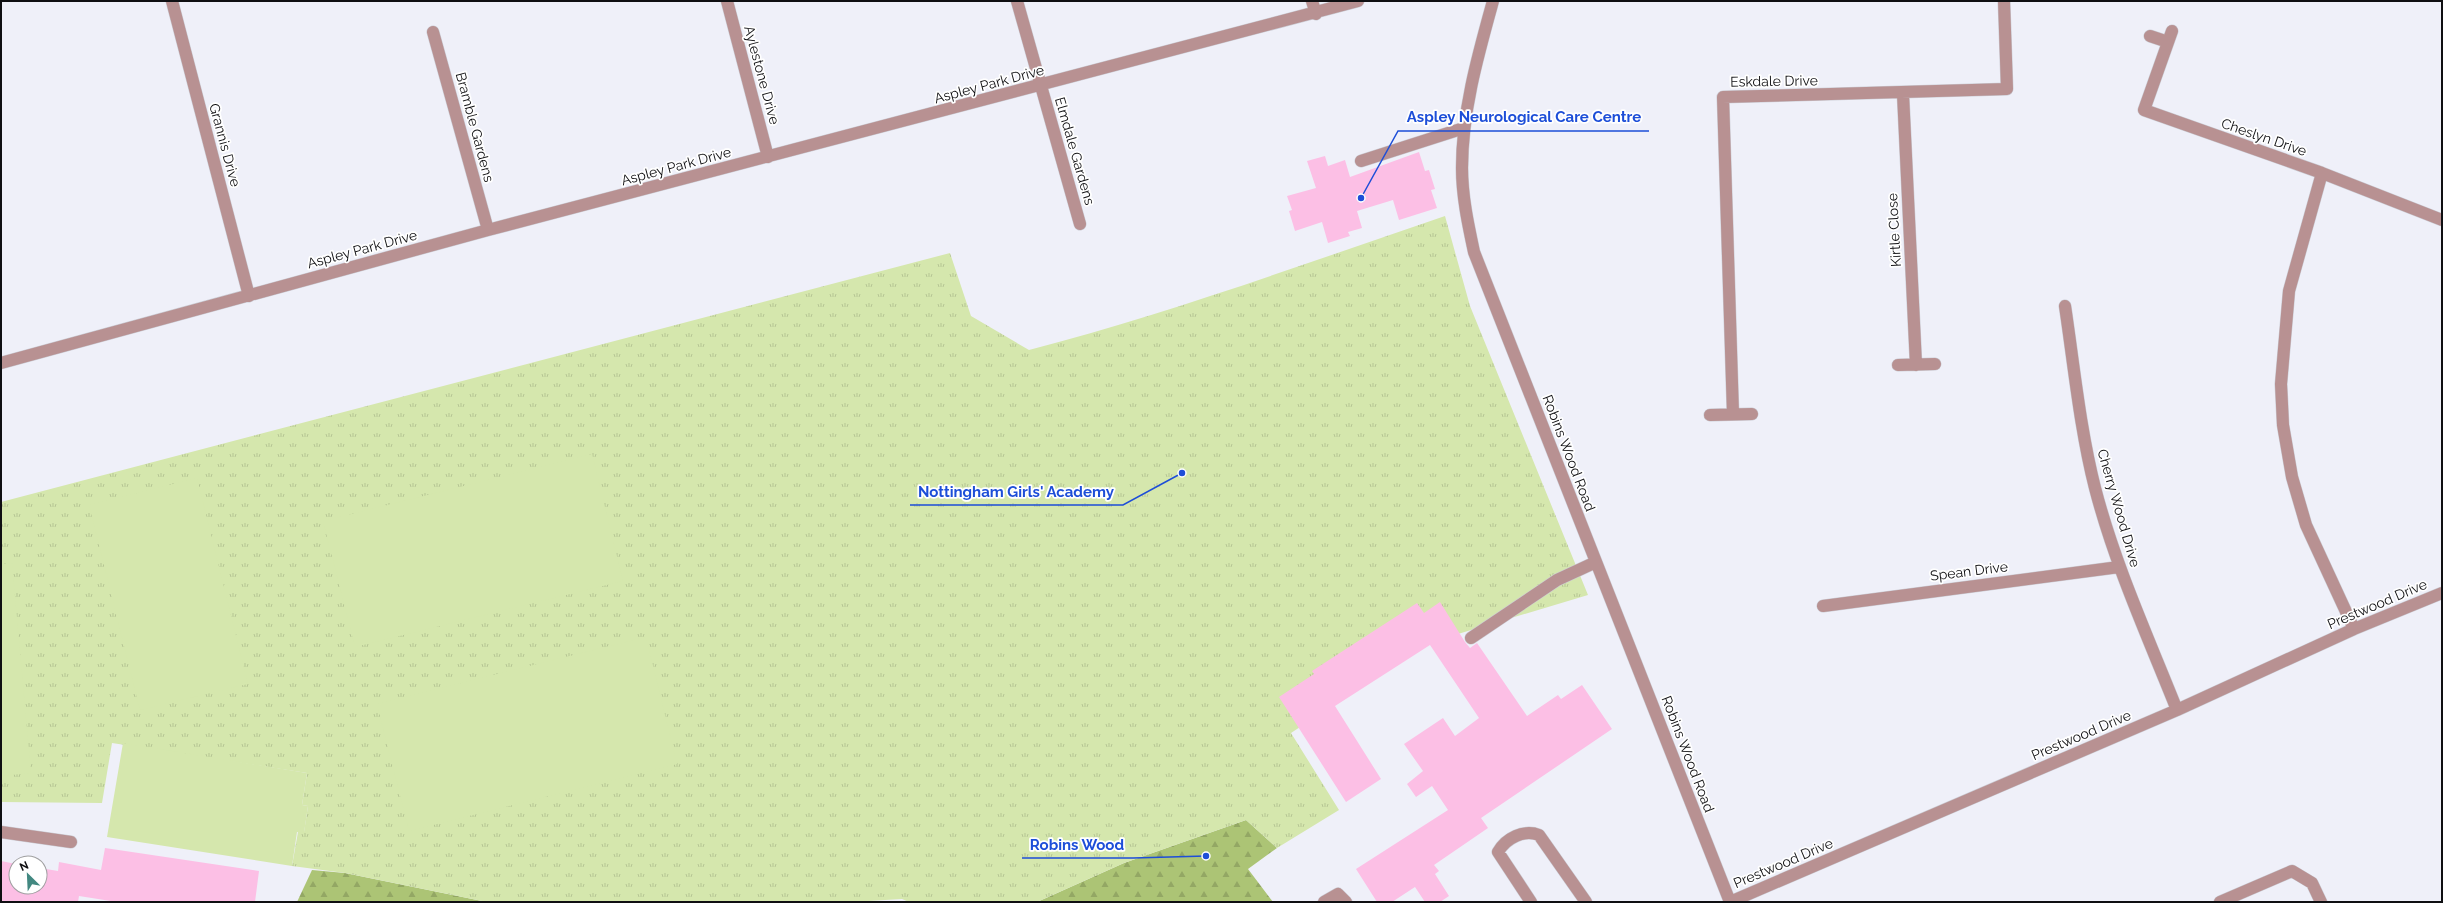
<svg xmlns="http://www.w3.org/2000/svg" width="2443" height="903" viewBox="0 0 2443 903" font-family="Raleway,sans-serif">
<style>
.forest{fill:url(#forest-firs)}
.park{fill:url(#park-tufts)}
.pitch{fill:#d5e7ad}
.building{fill:#fcbfe5}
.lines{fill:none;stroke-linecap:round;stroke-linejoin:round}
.minor-casing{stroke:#cbccd4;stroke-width:13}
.minor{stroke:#b89192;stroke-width:12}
.labels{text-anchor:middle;stroke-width:3.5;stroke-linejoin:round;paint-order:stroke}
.street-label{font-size:14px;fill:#0f0f12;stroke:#fff}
.leader{fill:none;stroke:#1d4ed8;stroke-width:1.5}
.callout-dot{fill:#1d4ed8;stroke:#fff;stroke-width:1.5}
.callout-label{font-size:15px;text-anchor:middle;font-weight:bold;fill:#1d4ed8;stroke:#fff;stroke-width:3.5;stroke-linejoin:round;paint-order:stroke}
</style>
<defs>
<pattern id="forest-firs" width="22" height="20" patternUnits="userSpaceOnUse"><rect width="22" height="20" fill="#acc475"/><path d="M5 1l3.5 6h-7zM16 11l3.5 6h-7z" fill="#93a764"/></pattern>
<pattern id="park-tufts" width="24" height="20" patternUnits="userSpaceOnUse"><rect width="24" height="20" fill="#d5e7ad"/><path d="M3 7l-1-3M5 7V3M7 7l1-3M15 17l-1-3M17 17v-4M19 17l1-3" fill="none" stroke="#b6c594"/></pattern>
</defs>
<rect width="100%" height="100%" fill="#eff0f9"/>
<path class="forest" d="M1246,820L1277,848L1248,869L1273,902H1037L1124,863Z
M312,870L345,873L487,902H297Z"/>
<path class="park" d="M1445,216L1470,306L1588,595L1438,640L1418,649L1291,733L1339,810L1277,848L1246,820L1124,863L1037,902H909L902,899L852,902H487L345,873L292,866L298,832H304L308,806L302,805L307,773L112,743L102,803L1,802V502L950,253L971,316L1029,350C1170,313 1307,263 1445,216Z"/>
<path class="pitch" d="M592,454L623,581L355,647L323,521Z
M197,478L248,684L140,710L89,505Z
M12,563L31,773L1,776V564Z
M646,637L677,764L409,831L377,704Z
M123,743L307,773L302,805L308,806L304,833L297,832L292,866L107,837Z"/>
<path class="building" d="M1419,152L1425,171L1429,170L1435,189L1431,190L1437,208L1399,220L1393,200L1357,211L1362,228L1348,232L1350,236L1328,243L1322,222L1295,231L1289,211L1292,210L1287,196L1316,188L1307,161L1325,156L1328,166L1345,160L1350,177Z
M1440,602L1465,642L1470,648L1477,643L1527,716L1558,695L1561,699L1582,685L1612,729L1481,818L1488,828L1434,865L1439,871L1435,874L1449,896L1440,902H1425L1415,887L1392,902H1377L1356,869L1448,810L1432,786L1416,797L1407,784L1423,771L1404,744L1443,718L1455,736L1479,718L1430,645L1335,706L1381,779L1346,802L1279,697L1314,674L1312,671L1417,603L1424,613Z
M105,848L259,871L255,902H117L79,896L78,902H1V861L16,864V887H40V868L58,871L59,862L101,870Z"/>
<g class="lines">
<defs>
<path id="minor" d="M172,1L249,296
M727,1L768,157
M1017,1L1080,224
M1312,1L1316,14
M1493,1C1478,55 1462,111 1462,168C1462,196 1468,224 1474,252L1730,902
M2172,31L2144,110L2322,173L2442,220
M433,32L488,230
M2150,36L2168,42
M1903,94L1916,365
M1361,161L1464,128
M2322,173L2289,291L2281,384L2283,425L2292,477L2306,525L2354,629
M2065,306C2074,366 2080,429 2095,488C2115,565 2148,637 2177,710
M1,363L488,230L1358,1
M1898,365L1935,364
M1733,414L1723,97L2007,89L2004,1
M1710,415L1752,414
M1823,606L2119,567
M1471,638L1557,580L1596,562
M1,832L71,842
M1324,902L1338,894L1346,902
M1531,902L1498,852C1506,838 1524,829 1539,835L1586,902
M1730,902L2177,710L2354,629L2442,593
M2220,902L2292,871L2312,883L2321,902"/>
</defs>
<use href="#minor" class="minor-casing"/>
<use href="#minor" class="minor"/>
</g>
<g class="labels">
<g class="street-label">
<text transform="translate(762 75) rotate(75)" y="5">Aylestone Drive</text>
<text transform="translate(1774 81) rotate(-1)" y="5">Eskdale Drive</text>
<text transform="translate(989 84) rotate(-15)" y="5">Aspley Park Drive</text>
<text transform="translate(475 127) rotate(75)" y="5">Bramble Gardens</text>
<text transform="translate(2264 137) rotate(19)" y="5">Cheslyn Drive</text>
<text transform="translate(225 145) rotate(75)" y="5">Grannis Drive</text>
<text transform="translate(1075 151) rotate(74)" y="5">Elmdale Gardens</text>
<text transform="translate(676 166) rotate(-15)" y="5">Aspley Park Drive</text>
<text transform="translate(1894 230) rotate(-93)" y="5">Kirtle Close</text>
<text transform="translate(362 249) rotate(-15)" y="5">Aspley Park Drive</text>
<text transform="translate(1569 453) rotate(69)" y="5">Robins Wood Road</text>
<text transform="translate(2119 508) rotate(74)" y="5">Cherry Wood Drive</text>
<text transform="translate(1969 571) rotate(-7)" y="5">Spean Drive</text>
<text transform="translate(2377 604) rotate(-23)" y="5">Prestwood Drive</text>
<text transform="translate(2081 735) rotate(-23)" y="5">Prestwood Drive</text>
<text transform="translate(1688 754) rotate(69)" y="5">Robins Wood Road</text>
<text transform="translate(1783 863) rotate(-23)" y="5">Prestwood Drive</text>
</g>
</g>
<path class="leader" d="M1361 198L1398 131H1649M1182 473L1123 505H910M1206 856L1133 858H1022"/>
<g class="callout-dot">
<circle cx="1361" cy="198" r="4"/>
<circle cx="1182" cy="473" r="4"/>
<circle cx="1206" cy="856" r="4"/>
</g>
<g class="callout-label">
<text x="1524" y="122">Aspley Neurological Care Centre</text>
<text x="1016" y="497">Nottingham Girls' Academy</text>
<text x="1077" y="850">Robins Wood</text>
</g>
<rect width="2443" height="903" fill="none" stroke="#0f0f12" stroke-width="4"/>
<g transform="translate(28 875) rotate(336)"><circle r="19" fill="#ffffff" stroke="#9f9fa0"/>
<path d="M0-3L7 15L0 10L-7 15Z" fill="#428881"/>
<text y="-6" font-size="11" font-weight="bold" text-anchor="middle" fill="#0f0f12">N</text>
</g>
</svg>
